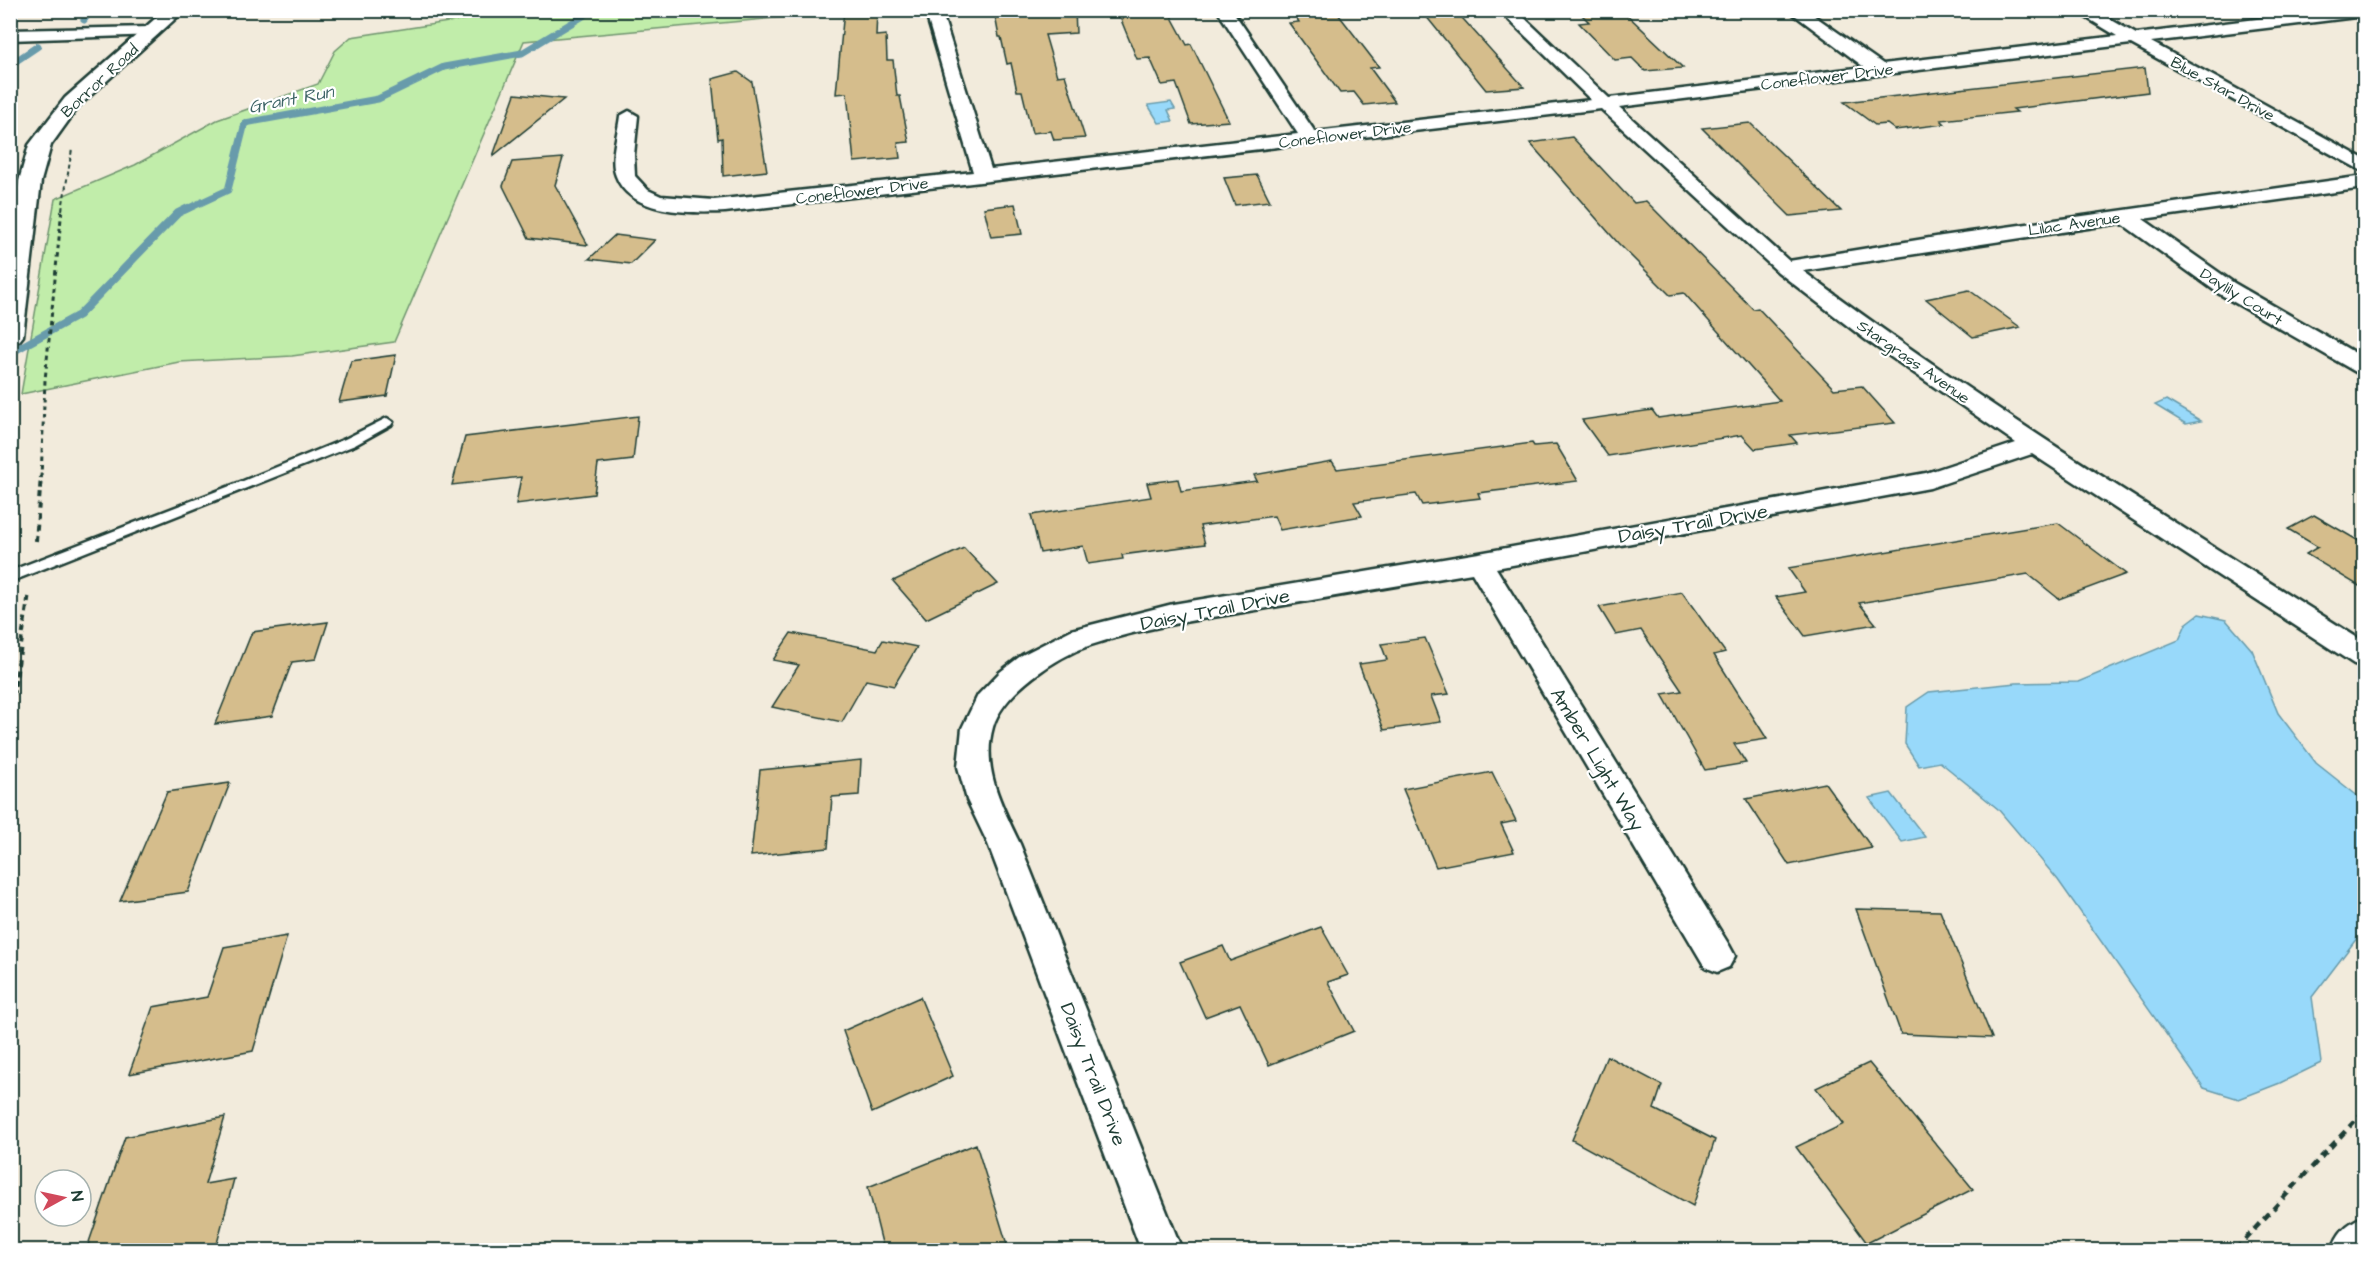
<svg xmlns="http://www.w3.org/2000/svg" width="2375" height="1261" viewBox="0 0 2375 1261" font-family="'Architects Daughter',sans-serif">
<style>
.green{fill:#c1edaa;stroke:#70956f;stroke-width:1.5}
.water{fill:#98d9fa;stroke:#689bab;stroke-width:1.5}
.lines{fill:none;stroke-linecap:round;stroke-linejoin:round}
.stream-far1{stroke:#689bab;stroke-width:7}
.stream{stroke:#689bab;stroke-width:8}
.building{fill:#d5bd8c;stroke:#1f3d34;stroke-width:1.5}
.service-casing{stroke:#1f3d34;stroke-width:5}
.minor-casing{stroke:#1f3d34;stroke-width:5}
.tertiary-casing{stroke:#1f3d34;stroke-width:5}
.path-far3{stroke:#1f3d34;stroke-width:2;stroke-dasharray:4 3;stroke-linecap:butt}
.path-far2{stroke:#1f3d34;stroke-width:3;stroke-dasharray:4.5 4;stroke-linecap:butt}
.path-far1{stroke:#1f3d34;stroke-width:4;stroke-dasharray:6 4.5;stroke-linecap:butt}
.path{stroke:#1f3d34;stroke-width:4.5;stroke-dasharray:8 6;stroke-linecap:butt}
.service{fill:#fff;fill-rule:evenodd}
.minor{fill:#fff;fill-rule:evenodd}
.tertiary{fill:#fff;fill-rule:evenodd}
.labels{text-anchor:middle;stroke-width:4.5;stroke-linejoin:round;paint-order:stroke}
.far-street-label{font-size:16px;fill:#1f3d34;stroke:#fff}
.far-water-label{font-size:18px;font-style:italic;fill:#3d6466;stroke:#fff}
.street-label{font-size:20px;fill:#1f3d34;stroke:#fff}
</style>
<rect width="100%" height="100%" fill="#f2ebdc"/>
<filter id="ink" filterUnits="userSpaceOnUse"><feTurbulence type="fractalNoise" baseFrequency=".0167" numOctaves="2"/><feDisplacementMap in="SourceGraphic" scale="12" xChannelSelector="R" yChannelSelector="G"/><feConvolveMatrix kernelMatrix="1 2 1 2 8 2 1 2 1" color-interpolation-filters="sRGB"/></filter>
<g filter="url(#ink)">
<path class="green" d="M566,11L795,10L797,16L524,41L394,342L292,356L179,362L21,394L55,199L135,165L217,120L318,84L335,51L351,37L487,16Z"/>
<path class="water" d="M1171,102L1175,109L1168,110L1173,121L1159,123L1148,105Z
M2166,400L2201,421L2186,424L2155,405Z
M2199,614L2226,620L2252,650L2278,713L2316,763L2364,801V929L2312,997L2321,1063L2280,1083L2239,1099L2204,1088L2058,880L1998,809L1940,762L1919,766L1905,744L1907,707L1929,692L2016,683L2078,682L2179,640L2186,624Z
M1891,793L1925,837L1902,842L1869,798Z"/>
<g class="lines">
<path class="stream-far1" d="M84,20L91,10
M10,65L38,46
M185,210L228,190L245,123L378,99L444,67L522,53L593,10"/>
<path class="stream" d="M10,353L79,315L178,213L188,208"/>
</g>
<path class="building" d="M844,10H877L876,36L886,35L887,60H893L897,96H900L909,142L898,143L900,158L854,162L847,93L836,94Z
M994,10H1075L1076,33L1045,35L1057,76L1065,75L1085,138L1054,140L1051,131L1032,133L1022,91H1017L1011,63L1007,64L1001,37H999Z
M1117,10H1168L1187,45L1191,44L1229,121L1191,124L1176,83L1162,85L1150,58L1137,59Z
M1291,10H1335L1379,67L1370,68L1395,102L1364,105L1354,92L1340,93L1289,23L1299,22Z
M1421,10H1455L1524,87L1486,90Z
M1577,10H1622L1683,68L1645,71L1632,58L1615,60L1579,23L1589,22Z
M2145,68L2148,92L2013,109L2017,112L1941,120L1945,124L1895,130L1887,124L1875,125L1844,102Z
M738,72L752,82L767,171L723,176L722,138L718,139L712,79Z
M515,94L564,99L493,156Z
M1750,123L1841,211L1790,216L1702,128Z
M1572,137L1634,203L1646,201L1753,309L1758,308L1834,389L1862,386L1895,423L1790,435L1797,443L1755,449L1742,435L1608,456L1582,420L1652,410L1658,418L1780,401L1684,293L1670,295L1618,243L1530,143Z
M563,158L555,185L588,245L529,238L503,186L512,162Z
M1257,175L1270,201L1235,205L1224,178Z
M1015,204L1022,234L991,237L984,208Z
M615,235L655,240L631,264L589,259Z
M1969,290L2020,327L1973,337L1926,299Z
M396,355L387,396L339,402L351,361Z
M638,416L633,460L598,464L594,494L516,504L521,477L452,485L465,437Z
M1532,443L1534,446L1556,444L1578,481L1478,493L1480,498L1422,505L1416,494L1354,502L1362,516L1280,530L1274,516L1200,526L1205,544L1122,555L1123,559L1088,564L1083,546L1040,553L1031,515L1151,497L1147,483L1178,479L1181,491L1257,481L1254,475L1332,461L1337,469Z
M2314,515L2364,544V589L2306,554L2318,547L2288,529Z
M2058,523L2126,574L2059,599L2028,574L1859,603L1876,624L1805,636L1776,597L1805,592L1788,568Z
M964,548L998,584L926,619L893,581Z
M1682,592L1725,652L1714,655L1767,739L1734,744L1746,763L1705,770L1662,694L1682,691L1641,630L1616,635L1599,607Z
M328,622L316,659L292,662L272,716L215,724L252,632Z
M791,633L877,650L883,640L917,647L894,686L866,680L842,722L772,707L799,665L773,660Z
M1425,638L1449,694L1431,696L1441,722L1384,730L1359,664L1387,660L1381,644Z
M861,760L859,795L832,797L828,848L751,856L760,770Z
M1492,772L1516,821L1501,824L1514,852L1436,867L1403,789Z
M230,783L188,892L120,901L167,792Z
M1825,783L1872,848L1789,865L1746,799Z
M1856,909L1940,911L1992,1038L1901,1034Z
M1321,927L1348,975L1328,982L1354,1031L1269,1065L1240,1004L1205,1017L1180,962L1223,946L1230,961Z
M287,936L253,1051L129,1074L153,1007L207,997L224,947Z
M920,997L953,1076L872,1113L843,1031Z
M1607,1056L1662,1085L1654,1109L1715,1140L1693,1206L1572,1140Z
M1869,1063L1973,1189L1867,1243L1796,1147L1844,1124L1816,1088Z
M225,1117L205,1184L234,1179L215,1251H86L125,1137Z
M976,1144L1009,1251H884L868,1187Z"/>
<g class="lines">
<defs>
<path id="service" d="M387,418L393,422L391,425L355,445L10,582V571L243,481L345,439Z"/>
<path id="minor" d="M925,10H941L991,169L1298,134L1217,10H1232L1315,132L1591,100L1499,10H1516L1609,98L1864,67L1788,10H1806L1883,64L2117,36L2074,10H2094L2136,34L2329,10H2364V16L2151,42L2364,159V172L2131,44L1619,107L1789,261L1942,236L2364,176V188L2143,219L2234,283L2364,358V374L2356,372L2218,293L2121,223L1803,271C1983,406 2175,522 2364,642V666L2354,664L2032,454L1930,488L1496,568L1729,945L1735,956L1729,967L1717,972L1705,967L1472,573C1400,585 1328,597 1256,610C1201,619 1144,627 1091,645C1058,656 1003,692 993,727C981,769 1003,808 1020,844L1182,1250H1141L988,844L967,800L958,767L962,728L978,695L1000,672L1022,655L1071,630L1173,604L1479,553L1926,473L2016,443L1866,340L1778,272L1601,109L725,212C692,213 630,215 616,176C609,159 618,134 620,116L629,111L638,116L634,155L635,176L648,190L661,196L714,200L973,172Z
M151,27L157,29L159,32L157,35L10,40V30Z"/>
<path id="tertiary" d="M165,10H185L79,106L51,145L41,181L23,336L19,341L10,344V241L19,181L29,145L65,98Z
M2364,1216V1250H2332C2338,1232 2346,1224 2364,1216Z"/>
</defs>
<use href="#service" class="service-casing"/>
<use href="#minor" class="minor-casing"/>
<use href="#tertiary" class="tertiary-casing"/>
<path class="path-far3" d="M62,210L72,149"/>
<path class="path-far2" d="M41,478L45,380L62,208"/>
<path class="path-far1" d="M36,541L41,476
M10,717L29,593"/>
<path class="path" d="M2235,1250L2364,1111"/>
<use href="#service" class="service"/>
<use href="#minor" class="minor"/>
<use href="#tertiary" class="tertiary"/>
</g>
</g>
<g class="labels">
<g class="far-street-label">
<text transform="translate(1827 76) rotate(-7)" y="6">Coneflower Drive</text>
<text transform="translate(99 80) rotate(-43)" y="6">Borror Road</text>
<text transform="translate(2223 88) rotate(29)" y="6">Blue Star Drive</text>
<text transform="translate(1345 134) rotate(-7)" y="6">Coneflower Drive</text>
<text transform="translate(862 190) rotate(-7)" y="6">Coneflower Drive</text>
<text transform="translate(2074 223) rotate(-8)" y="6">Lilac Avenue</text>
<text transform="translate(2242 296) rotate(32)" y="6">Daylily Court</text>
<text transform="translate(1914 361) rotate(35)" y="6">Stargrass Avenue</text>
</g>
<g class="far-water-label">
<text transform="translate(291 99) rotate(-11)" y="6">Grant Run</text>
</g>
<g class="street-label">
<text transform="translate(1693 523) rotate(-10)" y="7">Daisy Trail Drive</text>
<text transform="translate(1215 609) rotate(-11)" y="7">Daisy Trail Drive</text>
<text transform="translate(1598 759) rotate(59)" y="7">Amber Light Way</text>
<text transform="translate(1094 1074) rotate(69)" y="7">Daisy Trail Drive</text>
</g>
</g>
<rect width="2375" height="1261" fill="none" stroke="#fff" stroke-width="36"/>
<rect x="18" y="18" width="2339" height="1225" fill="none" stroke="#1f3d34" stroke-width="2" filter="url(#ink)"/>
<g transform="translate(63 1198) rotate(82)"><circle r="28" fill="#ffffff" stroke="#a5b1ae" stroke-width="1.5"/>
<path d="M0-4.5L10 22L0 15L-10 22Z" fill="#d1495b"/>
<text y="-9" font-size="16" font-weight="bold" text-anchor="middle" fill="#1f3d34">N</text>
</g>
</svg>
